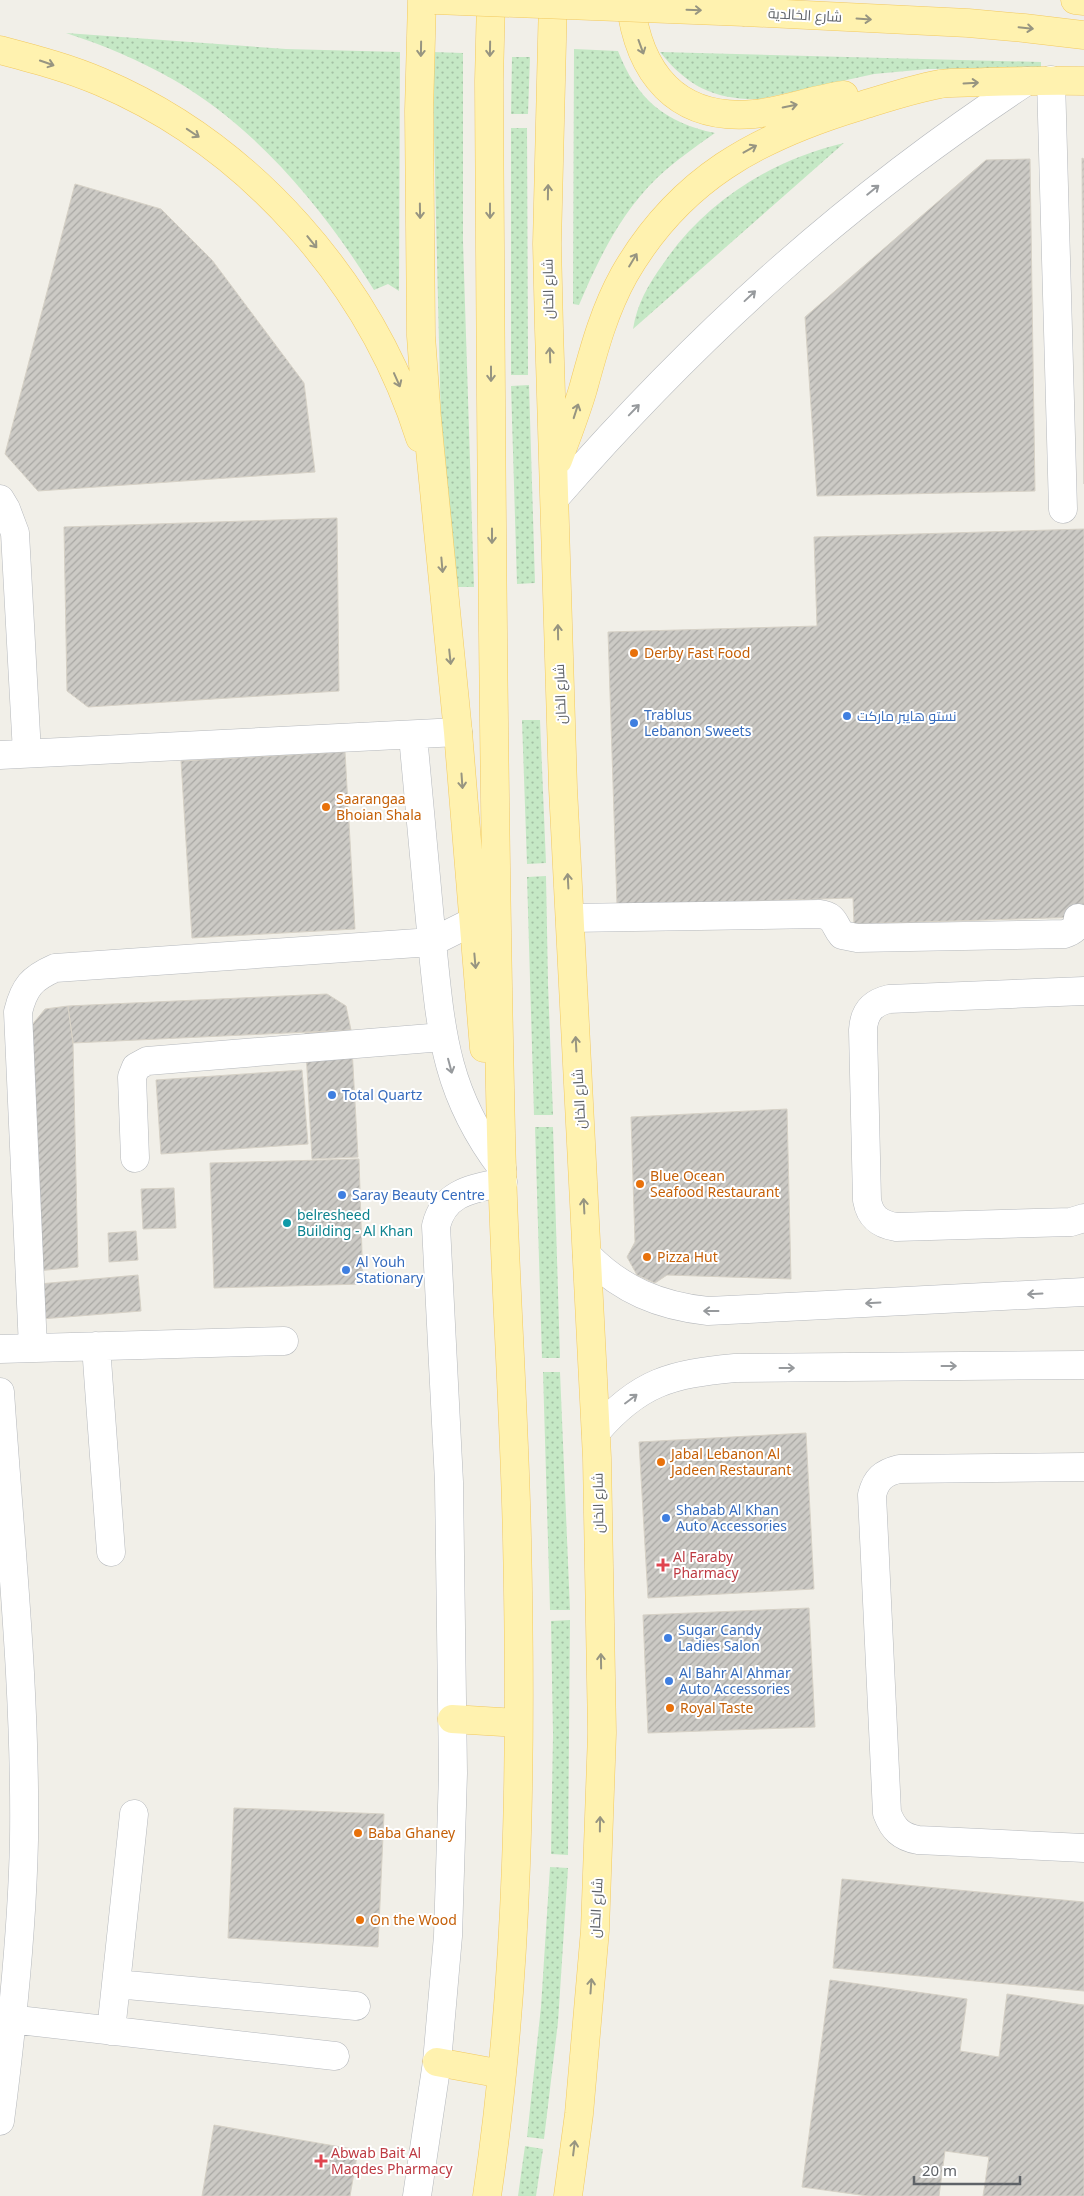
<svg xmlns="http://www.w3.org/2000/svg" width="1084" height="2196" viewBox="0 0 1084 2196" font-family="'Noto Sans',Cairo,sans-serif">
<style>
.grass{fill:url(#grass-dots)}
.building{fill:url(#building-hatch);stroke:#d6d1c6}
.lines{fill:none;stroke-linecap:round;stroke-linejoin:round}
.minor-casing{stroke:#b5b8bc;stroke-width:29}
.major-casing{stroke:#f2c960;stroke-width:29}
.minor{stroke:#fff;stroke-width:28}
.major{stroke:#fff2af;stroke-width:28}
.major-bridge-casing{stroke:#f2c960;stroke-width:29;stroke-linecap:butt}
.major-bridge{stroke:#fff2af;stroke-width:28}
.oneway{stroke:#979581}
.oneway2{stroke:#979a9d}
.food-dot{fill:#e8710a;stroke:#fff;stroke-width:2}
.shop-dot{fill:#3f7fe0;stroke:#fff;stroke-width:2}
.culture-dot{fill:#0f9aa8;stroke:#fff;stroke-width:2}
.health-dot{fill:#e0444e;stroke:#fff;stroke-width:2}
.labels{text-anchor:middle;stroke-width:4;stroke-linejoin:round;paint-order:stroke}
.street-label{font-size:14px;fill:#5f6368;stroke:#fff}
.food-label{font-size:14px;fill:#c56008;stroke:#fff;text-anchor:start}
.shop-label{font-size:14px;fill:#366cbe;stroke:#fff;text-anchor:start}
.culture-label{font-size:14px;fill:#0d838f;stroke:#fff;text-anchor:start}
.health-label{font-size:14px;fill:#be3a42;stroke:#fff;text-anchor:start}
</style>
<defs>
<pattern id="grass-dots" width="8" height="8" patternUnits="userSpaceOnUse" patternTransform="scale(1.25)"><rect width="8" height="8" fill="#c5e8c5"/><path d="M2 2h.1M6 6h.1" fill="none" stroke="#a3c0a4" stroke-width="1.8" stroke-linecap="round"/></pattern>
<pattern id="building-hatch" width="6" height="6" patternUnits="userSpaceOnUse" patternTransform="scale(1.25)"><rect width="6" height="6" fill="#cccac5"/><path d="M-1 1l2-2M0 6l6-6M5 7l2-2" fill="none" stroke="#a9a8a4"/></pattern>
</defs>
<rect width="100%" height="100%" fill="#f1efe8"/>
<path class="grass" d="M66,33L286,49L400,52L399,291L388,284L374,290C324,209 257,128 174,80C139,60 103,45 66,33Z
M574,49L618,51C636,98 665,123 715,133C695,147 675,161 657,178C620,214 599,258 579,305L573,304Z
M432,52L463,53V241L474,587H454L441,426Z
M660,52L1041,62V68L928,69L874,74L760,99C715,100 688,87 660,52Z
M512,57H530L528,114H511Z
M511,128H527L528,375H511Z
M844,143L633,329C637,304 648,285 663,264C705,202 771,160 844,143Z
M529,385L535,583L517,584L511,386Z
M522,720H540L546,863L527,864Z
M546,876L548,984L553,1115H534L527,877Z
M535,1127H553L560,1358H542Z
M543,1372H560L570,1610H550Z
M570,1620L568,1855L551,1854L553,1735L551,1621Z
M550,1867L568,1868L558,2022L544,2139L527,2137L541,2007Z
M525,2146L543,2149L536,2196H518Z"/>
<path class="building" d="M1082,158L1084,159V484Z
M1030,159L1035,491L817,496L805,317L986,160Z
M75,184L161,209L212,260L304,383L315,472L38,491L5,454Z
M337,518L339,691L88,707L67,691L64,527Z
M1084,529V917L854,924L853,898L617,905L608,632L817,626L814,537Z
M345,752L355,929L192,938L181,761Z
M327,994L346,1006L351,1030L73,1043L68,1006Z
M68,1006L73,1043L78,1267L37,1271L27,1031L45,1009Z
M351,1030L358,1157L312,1159L305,1033Z
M302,1070L308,1144L161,1154L156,1080Z
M787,1109L791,1279L667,1275L655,1283L637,1275L627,1257L635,1242L631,1117Z
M359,1159L363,1284L214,1288L210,1163Z
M174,1188L176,1228L143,1229L141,1189Z
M136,1231L138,1260L109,1262L108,1233Z
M138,1275L141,1311L41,1319L39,1284Z
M806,1433L814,1589L648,1598L639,1442Z
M809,1608L815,1727L648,1733L643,1615Z
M234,1808L384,1814L378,1947L228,1938Z
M842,1879L1084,1902V1991L833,1968Z
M830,1980L967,1999L960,2051L999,2057L1007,1994L1084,2005V2196H983L989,2157L945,2151L939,2196H868L802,2187Z
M214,2125L358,2150L350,2196H202Z"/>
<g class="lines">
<defs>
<path id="minor" d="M1051,80L1063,509
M555,498C697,335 846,200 1027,81
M0,499L6,509L15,533L27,753
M0,755L458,732
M570,918L819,914C836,916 833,924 842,935L857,938L1064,934C1074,931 1077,928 1078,918
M472,922L432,942C441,1032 445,1093 502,1168
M1084,991L889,999C872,1003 864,1012 863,1030L867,1200C870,1217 879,1224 896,1227L1071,1222L1084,1218
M135,1158L132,1077L136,1067L147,1061L443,1037
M587,1255C621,1290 660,1306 708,1311L1084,1292
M96,1346L111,1552
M33,1348L18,1012C24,987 32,978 55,968L432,942L413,736
M0,1349L284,1341
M0,1392C10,1541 26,1690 24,1840C22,1934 12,2028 0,2121
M596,1432C639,1382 671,1374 735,1368L1084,1365
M1084,1467L899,1469C883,1473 876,1479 872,1495L887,1813C893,1829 901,1837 918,1840L1084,1848
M116,1984L356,2006
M0,2018L335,2056
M111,2031L134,1814
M417,2196L437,2062L448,1936L453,1773L449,1482L436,1226C444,1192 472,1189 503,1182"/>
<path id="major" d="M422,0L419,111L421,336L427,419L458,732L484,1048
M553,0L547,244L549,329L563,788L597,1458L602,1733L595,1930L579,2114L568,2196
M630,0C638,73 676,121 754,114C784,111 814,99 844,95
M1075,0L1084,1
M745,12L968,23L1024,28L1084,35
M0,50C34,59 69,68 101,82C251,146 371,283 420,438
M558,460C567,436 576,413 583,389C594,349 604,311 624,275C679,179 757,137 860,106C886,98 913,89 940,84C955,82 971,83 986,82C1019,81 1051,80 1084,81
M452,1719L518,1723
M437,2062L502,2074
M487,2196C519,1978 522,1758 517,1538C514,1403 504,1269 501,1134C493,783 491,432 489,81L491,0"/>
</defs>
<use href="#minor" class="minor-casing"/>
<use href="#major" class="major-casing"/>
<use href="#minor" class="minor"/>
<use href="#major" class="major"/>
<defs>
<path id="major-bridge" d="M435,0L745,12"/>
</defs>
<use href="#major-bridge" class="major-bridge-casing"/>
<use href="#major-bridge" class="major-bridge"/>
</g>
<defs><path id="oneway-shaft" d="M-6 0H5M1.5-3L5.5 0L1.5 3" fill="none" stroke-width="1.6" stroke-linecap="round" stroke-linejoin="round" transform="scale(1.25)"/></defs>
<g class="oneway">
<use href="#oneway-shaft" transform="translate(694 10) rotate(2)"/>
<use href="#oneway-shaft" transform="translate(864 19) rotate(4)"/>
<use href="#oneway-shaft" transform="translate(1026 28) rotate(6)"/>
<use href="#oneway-shaft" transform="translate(641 47) rotate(70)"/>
<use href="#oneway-shaft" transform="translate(421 49) rotate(91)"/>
<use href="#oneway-shaft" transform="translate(490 49) rotate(91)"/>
<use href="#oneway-shaft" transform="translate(47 63) rotate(19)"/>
<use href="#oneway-shaft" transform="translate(971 83) rotate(-3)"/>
<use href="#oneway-shaft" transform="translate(790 106) rotate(-12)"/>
<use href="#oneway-shaft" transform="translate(193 133) rotate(34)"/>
<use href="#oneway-shaft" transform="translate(750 149) rotate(-29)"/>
<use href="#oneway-shaft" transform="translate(548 192) rotate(-89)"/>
<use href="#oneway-shaft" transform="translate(420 211) rotate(89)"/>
<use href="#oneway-shaft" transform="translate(490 211) rotate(90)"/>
<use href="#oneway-shaft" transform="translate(312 242) rotate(51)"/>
<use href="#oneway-shaft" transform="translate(633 260) rotate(-59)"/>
<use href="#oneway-shaft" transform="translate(550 355) rotate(-92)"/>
<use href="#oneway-shaft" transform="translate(491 374) rotate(90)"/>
<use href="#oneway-shaft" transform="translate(397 380) rotate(66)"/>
<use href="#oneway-shaft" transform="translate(576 411) rotate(-72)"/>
<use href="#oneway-shaft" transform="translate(492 536) rotate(90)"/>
<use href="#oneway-shaft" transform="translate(442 565) rotate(85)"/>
<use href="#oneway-shaft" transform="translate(558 632) rotate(-91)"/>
<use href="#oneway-shaft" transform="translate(450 657) rotate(84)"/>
<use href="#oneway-shaft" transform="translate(462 781) rotate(86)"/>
<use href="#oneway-shaft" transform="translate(568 881) rotate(-93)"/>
<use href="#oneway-shaft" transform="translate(475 961) rotate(85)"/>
<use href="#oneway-shaft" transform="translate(576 1044) rotate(-93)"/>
<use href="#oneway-shaft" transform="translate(584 1206) rotate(-93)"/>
<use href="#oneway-shaft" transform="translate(601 1661) rotate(-91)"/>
<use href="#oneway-shaft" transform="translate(600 1824) rotate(-89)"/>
<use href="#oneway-shaft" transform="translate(591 1986) rotate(-86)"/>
<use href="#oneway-shaft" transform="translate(574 2148) rotate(-83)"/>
</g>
<g class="oneway2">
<use href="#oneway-shaft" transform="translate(873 190) rotate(-39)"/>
<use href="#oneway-shaft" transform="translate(750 296) rotate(-43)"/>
<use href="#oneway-shaft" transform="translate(634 410) rotate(-46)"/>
<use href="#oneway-shaft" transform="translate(450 1066) rotate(75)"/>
<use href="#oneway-shaft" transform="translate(1035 1294) rotate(177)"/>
<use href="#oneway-shaft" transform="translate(873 1303) rotate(177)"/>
<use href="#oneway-shaft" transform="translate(711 1311) rotate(-180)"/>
<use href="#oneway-shaft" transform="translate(949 1366)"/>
<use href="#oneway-shaft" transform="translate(787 1368)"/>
<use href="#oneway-shaft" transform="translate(631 1399) rotate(-37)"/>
</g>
<g class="food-dot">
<circle cx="634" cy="653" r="5"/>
<circle cx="326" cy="807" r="5"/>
<circle cx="640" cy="1184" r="5"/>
<circle cx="647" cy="1257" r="5"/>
<circle cx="661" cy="1462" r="5"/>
<circle cx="670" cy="1708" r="5"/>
<circle cx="358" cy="1833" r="5"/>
<circle cx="360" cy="1920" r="5"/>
</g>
<g class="shop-dot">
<circle cx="847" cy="716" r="5"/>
<circle cx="634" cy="723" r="5"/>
<circle cx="332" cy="1095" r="5"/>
<circle cx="342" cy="1195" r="5"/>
<circle cx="346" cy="1270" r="5"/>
<circle cx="666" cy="1518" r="5"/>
<circle cx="668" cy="1638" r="5"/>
<circle cx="669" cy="1681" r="5"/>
</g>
<circle class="culture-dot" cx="287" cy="1223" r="5"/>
<g class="health-dot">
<path d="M660.5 1557.5h5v5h5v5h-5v5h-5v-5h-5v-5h5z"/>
<path d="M318.5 2153.5h5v5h5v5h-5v5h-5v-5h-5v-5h5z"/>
</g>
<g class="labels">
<g class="street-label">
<text transform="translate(805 15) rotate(3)" y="5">شارع الخالدية</text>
<text transform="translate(548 289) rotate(-91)" y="5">شارع الخان</text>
<text transform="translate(560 694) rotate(-92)" y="5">شارع الخان</text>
<text transform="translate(579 1099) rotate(-93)" y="5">شارع الخان</text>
<text transform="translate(598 1503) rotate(-91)" y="5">شارع الخان</text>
<text transform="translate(596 1908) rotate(-87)" y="5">شارع الخان</text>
</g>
<g class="food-label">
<text x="644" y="658">Derby Fast Food</text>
<text x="336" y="804">Saarangaa<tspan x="336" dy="16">Bhoian Shala</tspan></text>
<text x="650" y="1181">Blue Ocean<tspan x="650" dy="16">Seafood Restaurant</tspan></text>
<text x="657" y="1262">Pizza Hut</text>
<text x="671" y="1459">Jabal Lebanon Al<tspan x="671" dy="16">Jadeen Restaurant</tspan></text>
<text x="680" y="1713">Royal Taste</text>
<text x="368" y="1838">Baba Ghaney</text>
<text x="370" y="1925">On the Wood</text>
</g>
<g class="shop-label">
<text x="644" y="720">Trablus<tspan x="644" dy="16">Lebanon Sweets</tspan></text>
<text x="857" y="721">نستو هايبر ماركت</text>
<text x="342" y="1100">Total Quartz</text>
<text x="352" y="1200">Saray Beauty Centre</text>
<text x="356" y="1267">Al Youh<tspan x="356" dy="16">Stationary</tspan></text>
<text x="676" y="1515">Shabab Al Khan<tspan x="676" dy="16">Auto Accessories</tspan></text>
<text x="678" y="1635">Sugar Candy<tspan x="678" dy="16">Ladies Salon</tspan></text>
<text x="679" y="1678">Al Bahr Al Ahmar<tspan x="679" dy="16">Auto Accessories</tspan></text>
</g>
<g class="culture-label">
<text x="297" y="1220">belresheed<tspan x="297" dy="16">Building - Al Khan</tspan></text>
</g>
<g class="health-label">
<text x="673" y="1562">Al Faraby<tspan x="673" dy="16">Pharmacy</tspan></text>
<text x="331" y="2158">Abwab Bait Al<tspan x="331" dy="16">Maqdes Pharmacy</tspan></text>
</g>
</g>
<path d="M914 2176v8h106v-8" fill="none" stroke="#5f6368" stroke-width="2.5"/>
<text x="922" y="2176" font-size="15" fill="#5f6368" stroke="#ffffff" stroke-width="4" paint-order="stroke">20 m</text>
</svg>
